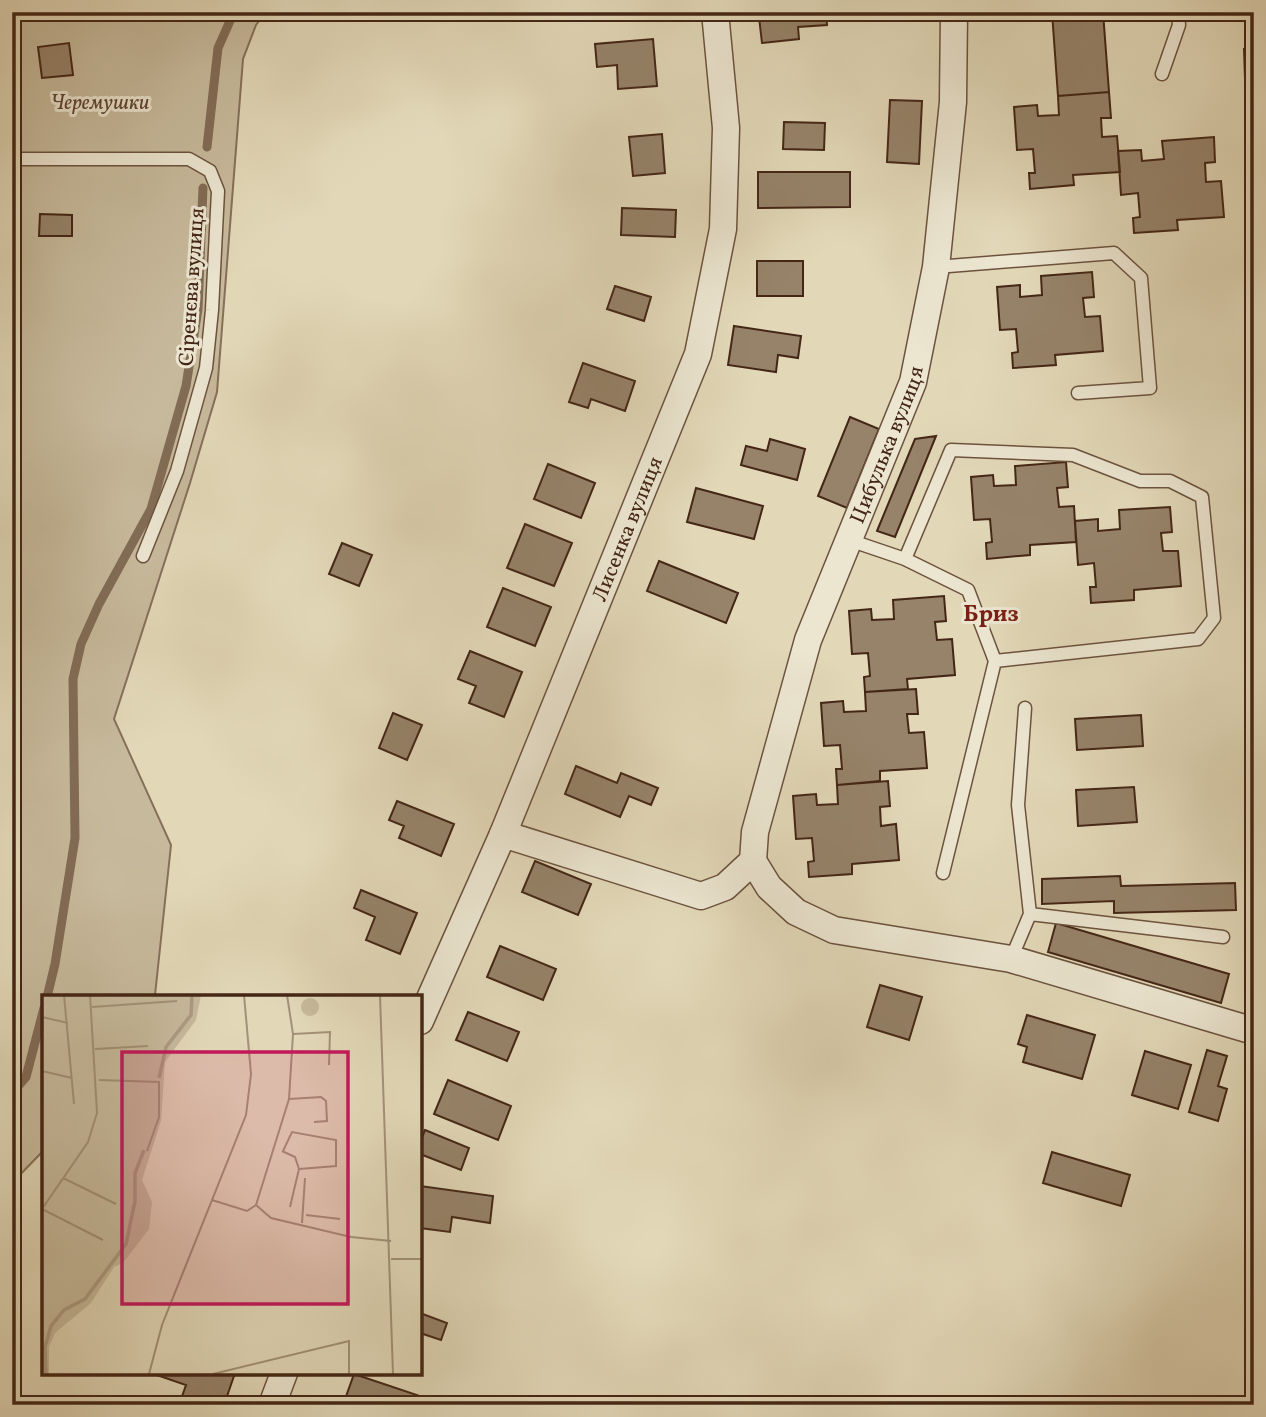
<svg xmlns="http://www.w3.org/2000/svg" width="1266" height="1417" viewBox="0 0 1266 1417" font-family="Vollkorn,serif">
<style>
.green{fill:#c7ba9c;stroke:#867059;stroke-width:2}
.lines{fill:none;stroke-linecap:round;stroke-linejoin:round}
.stream{stroke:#826c56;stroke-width:9}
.building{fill:#96836a;stroke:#442616;stroke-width:2}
.lane-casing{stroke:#6c523e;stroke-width:15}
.street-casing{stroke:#6c523e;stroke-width:29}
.lane{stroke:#ece6d1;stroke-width:12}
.street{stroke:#ece6d1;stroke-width:26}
.labels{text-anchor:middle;stroke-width:6;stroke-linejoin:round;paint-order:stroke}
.park-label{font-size:21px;font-style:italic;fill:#5e4431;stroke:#ece6d1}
.street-label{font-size:21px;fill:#442616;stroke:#ece6d1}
.neighbourhood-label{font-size:23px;font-weight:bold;fill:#7a1f14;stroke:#ece6d1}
.inset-river{fill:none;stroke:#ac9b81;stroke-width:3.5}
.inset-road{fill:none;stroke:#a39177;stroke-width:2}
.view{fill:#c2185b;fill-opacity:0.15;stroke:#c2185b;stroke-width:3.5}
.inset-edge{fill:none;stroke:#442616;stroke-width:3.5}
</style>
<rect width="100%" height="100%" fill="#e2d8b8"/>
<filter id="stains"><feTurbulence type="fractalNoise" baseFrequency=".00286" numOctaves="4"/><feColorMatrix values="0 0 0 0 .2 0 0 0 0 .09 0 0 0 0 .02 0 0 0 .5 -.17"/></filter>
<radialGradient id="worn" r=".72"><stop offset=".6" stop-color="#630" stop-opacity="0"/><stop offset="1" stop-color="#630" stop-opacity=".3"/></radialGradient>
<path class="green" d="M12,12H266L256,25L243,59L217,392L190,483L114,719L171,845L155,995L153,997H44V1150L12,1183Z"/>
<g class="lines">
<path class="stream" d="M207,147L218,48L234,12
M47,997L55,964L75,838L73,679L81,644L99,604L151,509L186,386L198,309L203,188
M12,1093L26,1077L44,1008"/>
</g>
<path class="building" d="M806,12H826L827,25L798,27L799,39L762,43L759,17Z
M1052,12H1103L1109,92L1058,96Z
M653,39L657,86L618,89L617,65L597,67L595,44Z
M69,43L73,75L42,78L38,47Z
M1254,48V109H1246L1244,49Z
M1109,92L1111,118H1101L1102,137L1117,136L1120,172L1073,175L1074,185L1030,189L1029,173H1035L1033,149L1017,150L1014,107L1037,105L1038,116L1059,115L1058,96Z
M890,100L922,101L919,164L887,162Z
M784,122L825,123L824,150L783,149Z
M662,134L665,173L633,176L629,137Z
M1214,137L1215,162L1205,163L1206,182L1221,181L1224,217L1177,220L1178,230L1134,233L1133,218L1140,217L1138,193L1121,195L1118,151L1141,150L1142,161L1164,159L1162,141Z
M758,172H850V207L758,208Z
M622,208L676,210L675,237L621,235Z
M40,214L72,215V236H39Z
M757,261H803V296H757Z
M1092,272L1094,297L1083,298L1085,317L1100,316L1103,351L1055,355L1056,365L1013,368L1012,353L1018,352L1016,329L1000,330L997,287L1020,285V297L1042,295L1041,276Z
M615,286L651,297L644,321L607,309Z
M734,326L801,336L798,358L778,355L776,372L728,365Z
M583,363L635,381L625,411L591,399L588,408L569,402Z
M850,417L879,429L847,508L818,496Z
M936,436L895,537L877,531L915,439Z
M770,439L805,449L797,480L741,465L746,446L767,451Z
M1066,462L1068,487L1057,488L1059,507L1074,506L1076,542L1030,545V555L987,559L986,543L992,542L990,519L974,520L971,477L993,475L994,486L1016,485L1015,466Z
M548,464L595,483L581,518L534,499Z
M696,488L763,506L754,539L687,522Z
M1170,507L1172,532L1161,533L1163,551H1178L1181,586L1134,590V600L1091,603L1090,587H1096L1094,563L1078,565L1075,521L1098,519V531L1120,529L1119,510Z
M525,524L572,543L554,586L507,568Z
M342,543L372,555L359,586L329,574Z
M659,561L738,593L726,623L647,591Z
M503,588L551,607L535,646L487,627Z
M944,596L946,621L935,622L937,640L952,639L955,675L907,679L908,689L865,692L864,677L870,676L868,653L852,654L849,611L871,609L872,620L894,619L893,600Z
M470,651L522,672L504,717L469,703L476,686L458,679Z
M916,689L918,714H907L909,733L924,732L927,768L880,771V781L837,785L836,769H842L840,745L824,746L821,703L843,701L844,712L866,711L865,692Z
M393,713L422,725L407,760L379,748Z
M1141,715L1143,746L1077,750L1075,719Z
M576,766L617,783L621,773L658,788L651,805L629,796L620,817L565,794Z
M888,781L890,806L880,807L881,826L896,824L899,860L852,864V874L809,877L808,862L814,861L812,838L796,839L793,796L816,794L817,805L838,804L837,785Z
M1134,787L1137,822L1078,826L1076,790Z
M397,801L454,824L441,856L399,838L404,826L389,820Z
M535,861L591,884L578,915L522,892Z
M1120,876L1121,886L1235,883L1236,910L1114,913V901L1042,904V879Z
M361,890L417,913L400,954L366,940L375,917L354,908Z
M1056,923L1229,974L1221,1003L1048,952Z
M500,946L556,969L543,1000L487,977Z
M880,985L922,997L909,1040L867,1027Z
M468,1012L519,1032L507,1061L456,1040Z
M1027,1015L1095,1035L1082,1079L1023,1062L1027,1047L1018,1044Z
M1207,1050L1227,1056L1218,1086L1227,1089L1218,1121L1189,1112Z
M1145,1051L1191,1065L1178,1109L1132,1095Z
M448,1080L511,1106L498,1140L434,1114Z
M425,1130L469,1148L461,1170L420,1154V1143Z
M1052,1152L1130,1175L1121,1206L1043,1183Z
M420,1186L493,1196L490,1223L452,1217L450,1232L420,1228Z
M420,1313L447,1323L441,1340L420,1333Z
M151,1373H235L224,1405L202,1403L201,1405H179L186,1385Z
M354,1374L423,1397L420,1405H343Z"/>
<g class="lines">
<defs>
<path id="lane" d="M1162,74L1179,25L1178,12
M12,159H189L210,171L218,191L212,310L206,368L177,471L143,556
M936,267L1114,253L1141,278L1150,388L1078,393
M849,540L905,559L968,590L995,661L943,873
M905,559L951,450L1073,455L1140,481H1170L1202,497L1214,618L1198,639L995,661
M1030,914L1223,937
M1011,959L1030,914L1018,805L1025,708"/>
<g id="street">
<path d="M503,834L701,896L725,887L753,861"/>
<path id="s1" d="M753,861L755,832L808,640L913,382L936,267L953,102L954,12"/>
<path d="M753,861L769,887L796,912L834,930L1011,959L1254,1031"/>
<path id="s2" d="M420,1021L503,834L698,354L723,229L726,128L715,12"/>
<path d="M272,1405L284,1373"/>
</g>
</defs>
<use href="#lane" class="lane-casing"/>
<use href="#street" class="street-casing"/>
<use href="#lane" class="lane"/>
<use href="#street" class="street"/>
</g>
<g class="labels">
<g class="park-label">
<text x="100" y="109">Черемушки</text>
</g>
<g class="street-label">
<text transform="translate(191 287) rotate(-86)" y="7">Сіренєва вулиця</text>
<text dy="7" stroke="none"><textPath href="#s1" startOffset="439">Цибулька вулиця</textPath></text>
<text dy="7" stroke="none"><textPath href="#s2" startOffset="534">Лисенка вулиця</textPath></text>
</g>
<g class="neighbourhood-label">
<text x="991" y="621">Бриз</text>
</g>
</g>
<g transform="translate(42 995)">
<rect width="380" height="380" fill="#e2d8b8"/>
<path d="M0,0H159L154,25L123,67L119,126L100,185L110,207L107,234L81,268L72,272L49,308L13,338L7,352V379H0ZM259 12a9 9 0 1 1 18 0a9 9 0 1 1-18 0Z" fill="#c7ba9c"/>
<path class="inset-river" d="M117,83L124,52L149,20L150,0M4,379L3,352L9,331L22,315L43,304L84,249L93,206V178L102,155"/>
<path class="inset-road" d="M22,0L32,109M338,0L351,379M50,12L135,6M0,22L26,28M251,39L288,37L287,70M53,54L106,51M0,76L30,83M57,85L117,87V122L105,156M247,104L279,102L284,106L285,126L272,127M240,156L253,162L257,174L248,212M241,156L250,137L294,145V171L257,174M21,183L74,209M170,205L205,216L214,210M214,210L247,104L251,39L245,0M214,210L229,223L309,242L349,246M0,214L46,147L55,118L48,0M0,214L61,245M264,220L298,224M260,228L263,183M349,264H380M107,379L120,330L204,120L209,79L202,0M171,379L307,346V379"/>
<path class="view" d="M80,57H306V309H80Z"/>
<rect width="380" height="380" class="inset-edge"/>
</g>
<rect width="1266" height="1417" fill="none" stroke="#e2d8b8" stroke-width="42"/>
<rect x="14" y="14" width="1238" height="1389" fill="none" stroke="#442616" stroke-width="3.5"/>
<rect x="21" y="21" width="1224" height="1375" fill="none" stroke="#442616" stroke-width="2"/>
<rect width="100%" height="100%" filter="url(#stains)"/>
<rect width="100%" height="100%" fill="url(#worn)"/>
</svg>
